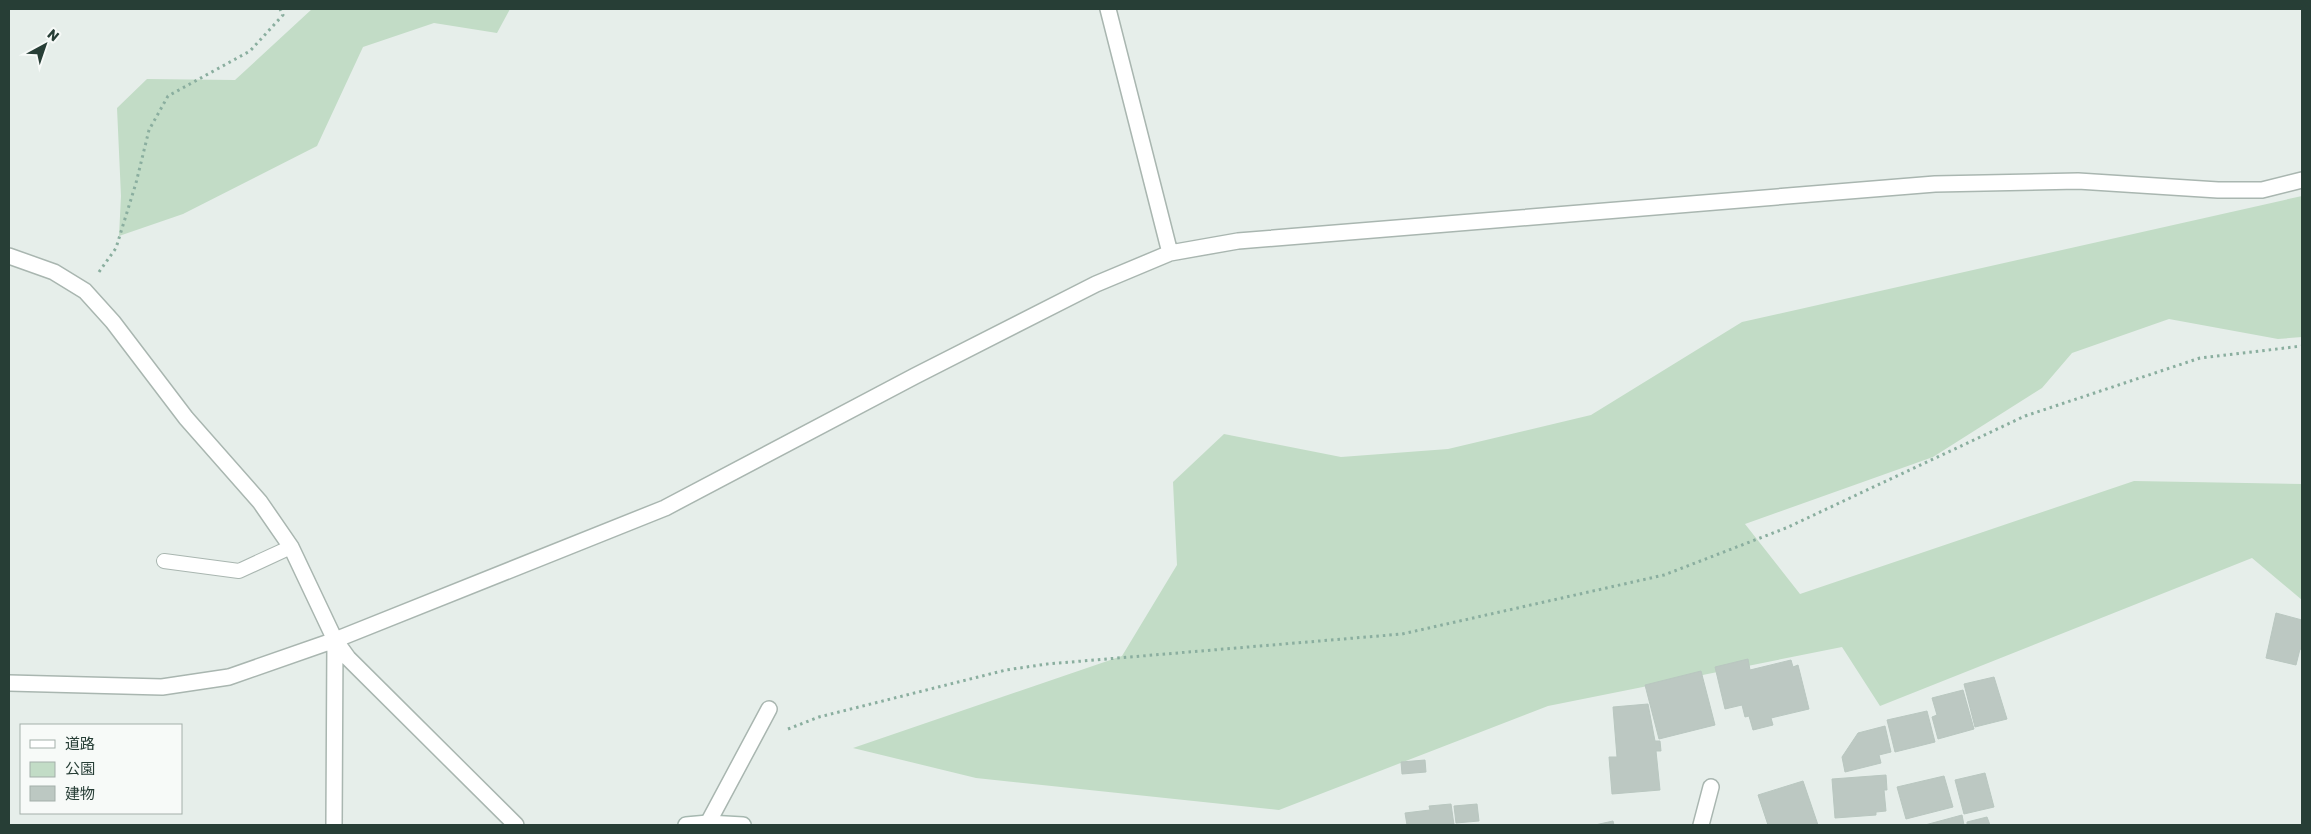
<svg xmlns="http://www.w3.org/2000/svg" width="2311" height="834" viewBox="0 0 2311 834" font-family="Rubik,'Noto Sans JP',sans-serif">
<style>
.green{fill:#c2dcc6}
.building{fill:#bcc8c2;stroke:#b9c7c0}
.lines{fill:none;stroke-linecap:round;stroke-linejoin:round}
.lane-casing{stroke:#a9b6b0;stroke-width:16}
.street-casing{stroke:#a9b6b0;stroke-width:18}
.secondary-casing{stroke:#a6b8b0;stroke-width:18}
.path{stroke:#8aae9f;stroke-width:3;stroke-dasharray:2.5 4;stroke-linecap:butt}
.lane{stroke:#fff;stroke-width:14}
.street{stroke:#fff;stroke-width:15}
.secondary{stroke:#fff;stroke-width:15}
</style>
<rect width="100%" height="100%" fill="#e6eeea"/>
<path class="green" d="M312,9H510L497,33L434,23L363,47L317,146L183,214L119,236L121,196L117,108L147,79L235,80Z
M2302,196V337L2278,339L2169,319L2072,353L2042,388L1933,457L1745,524L1800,594L2134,481L2302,484V600L2252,558L1880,706L1842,647L1548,706L1279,810L976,778L853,748L1122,656L1177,565L1173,482L1224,434L1341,457L1448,449L1591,415L1742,322Z"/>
<path class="building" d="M2276,613L2302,620V650L2300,649L2296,665L2266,658Z
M1748,659L1750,670L1791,660L1793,667L1798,665L1809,709L1771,718L1773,725L1753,730L1749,716L1745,717L1742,705L1725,709L1715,667Z
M1701,671L1715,725L1659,739L1645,685Z
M1994,677L2007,719L1975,727L1964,684Z
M1963,690L1974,729L1938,739L1932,717L1937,715L1932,698Z
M1648,704L1655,741H1660L1661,751H1656L1660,790L1612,794L1609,757H1617L1613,707Z
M1927,711L1935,742L1895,752L1887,720Z
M1885,726L1891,752L1879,755L1881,763L1845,772L1842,757L1858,733Z
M1425,760L1426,772L1402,774L1401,762Z
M1985,773L1994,807L1964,814L1955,780Z
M1886,775L1887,790H1884L1886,811L1876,812V815L1835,818L1832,779Z
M1944,776L1953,807L1906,819L1897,787Z
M1803,781L1818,825H1768L1758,795Z
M1451,804L1454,825H1407L1405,813L1430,810L1429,806Z
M1477,804L1479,821L1456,823L1454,806Z
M1962,815L1964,825H1925Z
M1987,817L1990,825H1967V822Z
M1613,821L1614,825H1595Z"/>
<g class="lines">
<defs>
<path id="lane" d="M164,561L239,571L291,547"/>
<path id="street" d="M1108,9L1170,253
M9,256L54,272L85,291L113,322L186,418L260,502L291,547L335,640L348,658L516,825
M9,683L162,687L229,677L335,640L665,508L915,376L1096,284L1170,253L1238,241L1935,184L2078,181L2218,190H2262L2302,180
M708,823L769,709
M334,825L335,640
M1701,825L1711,787"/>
<path id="secondary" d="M686,825L708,823L743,825"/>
</defs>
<use href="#lane" class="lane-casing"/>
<use href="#street" class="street-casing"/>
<use href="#secondary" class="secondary-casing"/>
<path class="path" d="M99,272L116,248L136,183L149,130L168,96L250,51L283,15L280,9
M788,729L819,717L1006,670L1047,664L1402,634L1664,575L1786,528L2025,416L2200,358L2302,346"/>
<use href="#lane" class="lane"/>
<use href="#street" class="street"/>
<use href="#secondary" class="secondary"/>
</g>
<rect width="2311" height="834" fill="none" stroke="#273e36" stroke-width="20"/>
<rect x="20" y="724" width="162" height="90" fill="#f7faf8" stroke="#a4afaa"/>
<rect x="30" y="740" width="25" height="8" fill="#ffffff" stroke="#a4afaa"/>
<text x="65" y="749" font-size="15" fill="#273e36">道路</text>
<rect x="30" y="762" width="25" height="15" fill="#c2dcc6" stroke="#a4afaa"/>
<text x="65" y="774" font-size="15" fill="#273e36">公園</text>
<rect x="30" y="786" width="25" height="15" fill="#bcc8c2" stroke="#a4afaa"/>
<text x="65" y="799" font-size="15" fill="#273e36">建物</text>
<g transform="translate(45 45) rotate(40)" stroke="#f7faf8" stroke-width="4" paint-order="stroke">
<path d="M0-4L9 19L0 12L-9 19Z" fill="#273e36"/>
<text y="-8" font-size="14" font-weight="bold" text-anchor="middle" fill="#273e36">N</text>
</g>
</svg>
